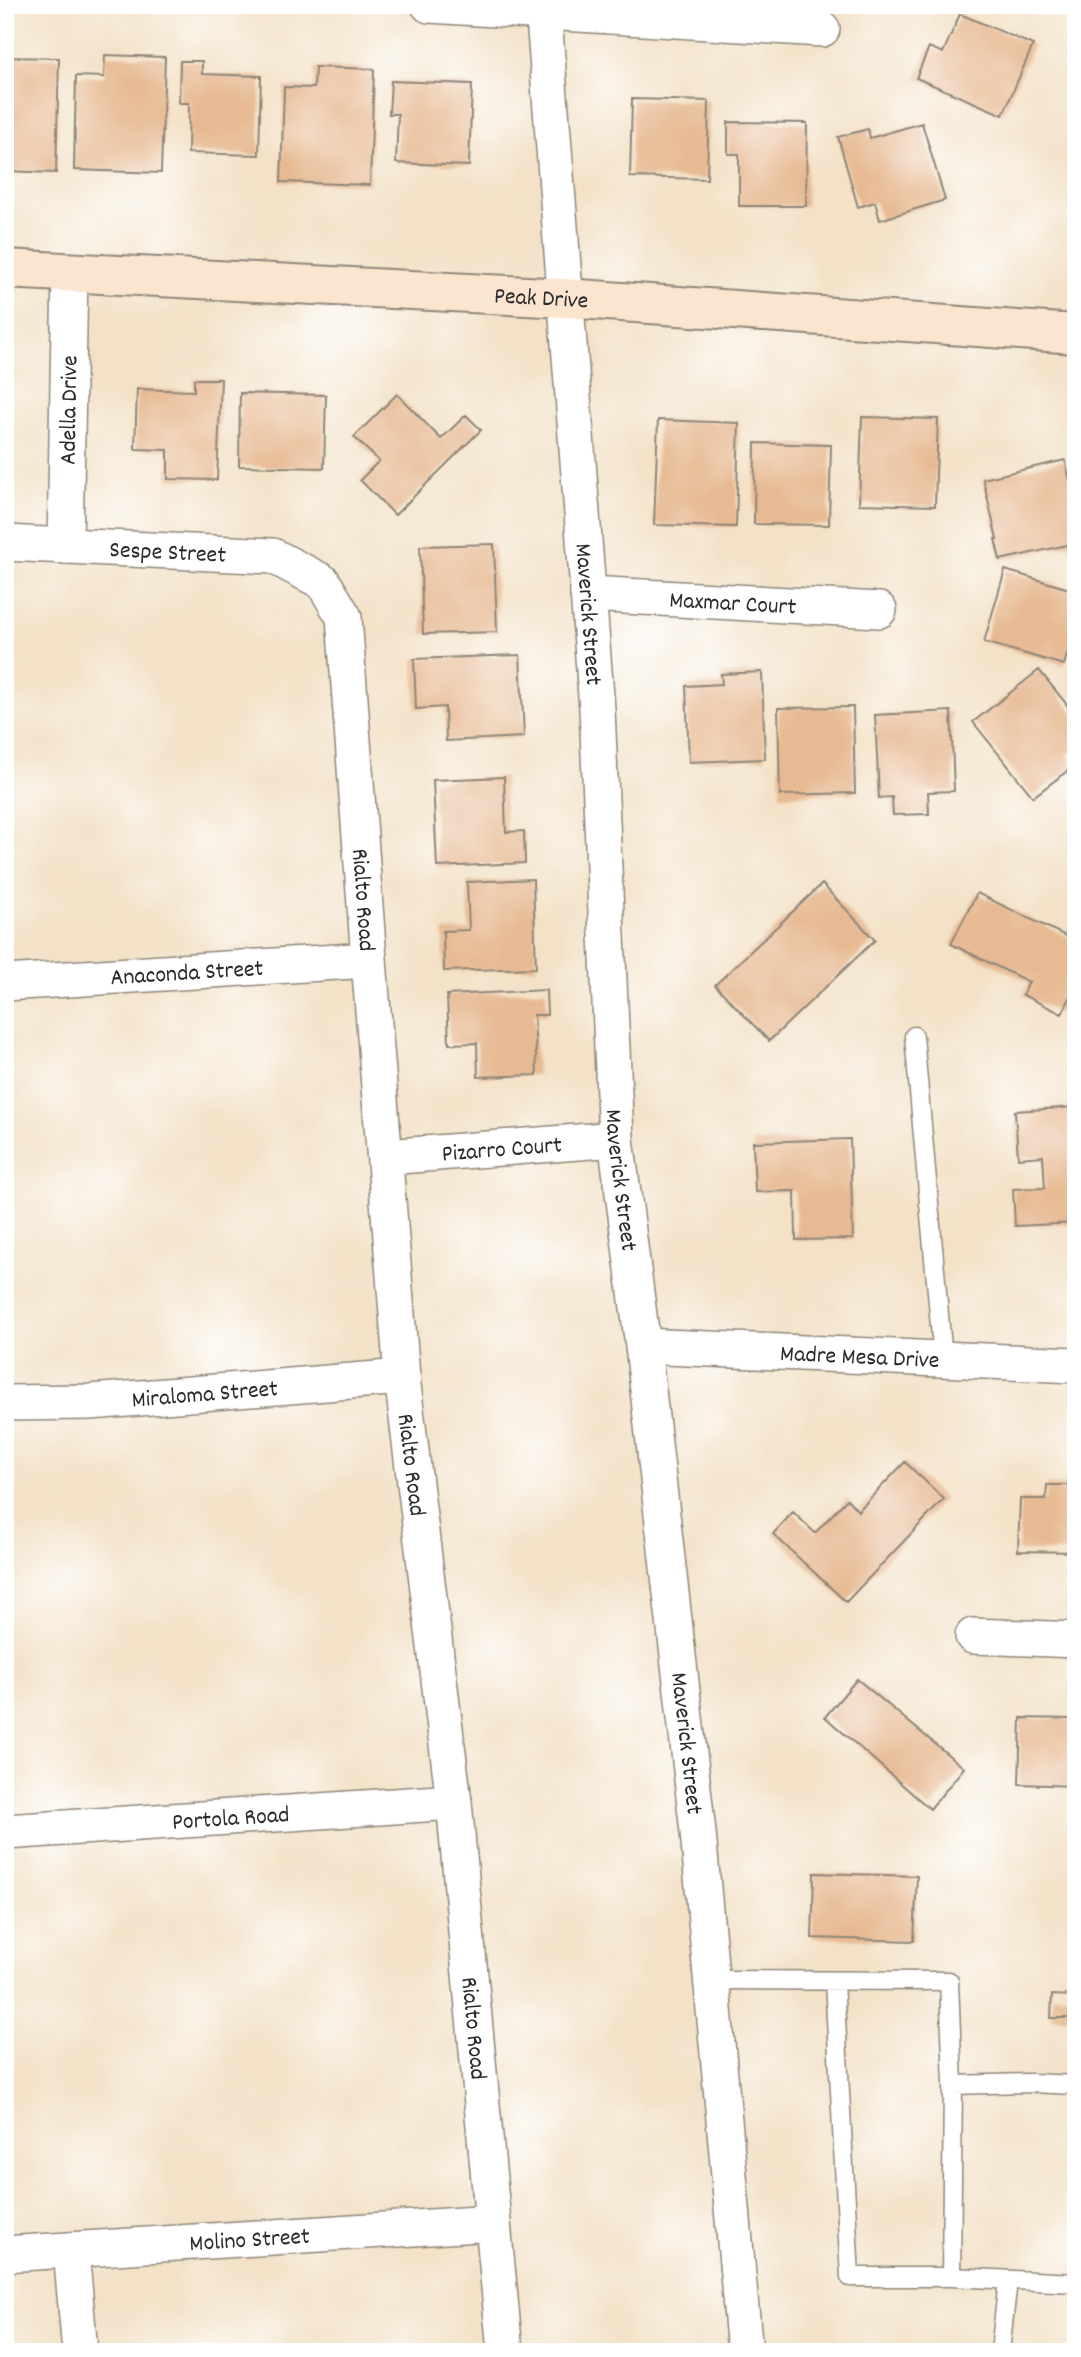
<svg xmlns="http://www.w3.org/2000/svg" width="1081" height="2357" viewBox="0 0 1081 2357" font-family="Dekko,sans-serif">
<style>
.building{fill:#e7ba93}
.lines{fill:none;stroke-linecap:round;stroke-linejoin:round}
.lane-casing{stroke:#8f8679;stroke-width:21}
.street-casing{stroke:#8f8679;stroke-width:38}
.secondary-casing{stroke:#8f8679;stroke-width:42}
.lane{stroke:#fff;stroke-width:18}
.street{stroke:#fff;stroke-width:35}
.secondary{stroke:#fbe5cf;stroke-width:38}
.labels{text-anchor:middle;stroke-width:5;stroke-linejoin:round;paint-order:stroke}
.street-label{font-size:24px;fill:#2b2b2b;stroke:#fff}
</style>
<rect width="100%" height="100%" fill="#fff"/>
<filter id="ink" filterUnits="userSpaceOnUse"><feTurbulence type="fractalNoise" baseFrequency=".0143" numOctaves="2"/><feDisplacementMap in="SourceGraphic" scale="14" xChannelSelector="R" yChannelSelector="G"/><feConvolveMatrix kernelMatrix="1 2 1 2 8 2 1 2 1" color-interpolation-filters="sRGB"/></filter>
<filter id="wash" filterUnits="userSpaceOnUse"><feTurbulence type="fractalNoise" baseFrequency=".00686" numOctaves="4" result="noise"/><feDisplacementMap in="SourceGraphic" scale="28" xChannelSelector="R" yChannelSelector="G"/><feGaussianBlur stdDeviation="1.57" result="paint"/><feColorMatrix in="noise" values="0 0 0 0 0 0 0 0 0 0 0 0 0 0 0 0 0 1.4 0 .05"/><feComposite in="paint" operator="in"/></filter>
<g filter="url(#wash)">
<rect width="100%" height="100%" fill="#f3e2c7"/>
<g id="blocks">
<path class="building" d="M960,14L1033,45L1003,115L916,78L929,47L943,53Z
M105,55L165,57L161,173L74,170L76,76L104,77Z
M5,57L59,58L56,173L5,171Z
M180,61H202V74L261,76L259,155L188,153L189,103H179Z
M315,67L374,69L370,185L281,182L284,87L314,88Z
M391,81L472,84L469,166L396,163L398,114H389Z
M632,99L709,101L707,179L630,177Z
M728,122L807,123L806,206H739V154H728Z
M922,123L945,200L880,220L875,202L858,207L838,137L868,129L870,138Z
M194,379H221L217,480L168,479V450L135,449L137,389L194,391Z
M240,393L326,395L324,468L239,466Z
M397,394L441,439L466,415L481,430L395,515L360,480L379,461L354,437Z
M862,417L938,419L935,506L859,504Z
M658,420L739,423L736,527L654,525Z
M755,443L831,445L829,525L754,524Z
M1065,460L1072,489L1076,488V543L1000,560L995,539H997L983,479Z
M494,544L497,632L423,634L420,546Z
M1005,570L1076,591V625L1064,665L984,642Z
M520,655L524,737L446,741L445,707L416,709L414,659Z
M1039,670L1076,716V748L1067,755L1075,765L1033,797L973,722Z
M762,672L765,759L689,762L686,686L722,684L721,674Z
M853,707L855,793L780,795L778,708Z
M951,711L954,791L928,792L929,814L893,815L892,797L879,798L875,715Z
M504,777L506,832L524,831L525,863L437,867L433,780Z
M533,879L536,968L444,971L443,931L469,930L467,882Z
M822,884L875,940L769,1041L715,985Z
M977,893L1076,941V986L1062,1014L1023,995L1029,982L951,944Z
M546,990L547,1015H534L537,1075L478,1077L477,1043L449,1044L447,995Z
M1076,1107V1223L1015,1226L1013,1189L1045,1188L1043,1156L1018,1158L1015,1111Z
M850,1139L853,1239L796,1240L795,1191L755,1192L753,1142Z
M905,1462L944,1499L846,1602L773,1534L793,1512L815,1533L847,1499L858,1511Z
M1047,1485H1076V1552L1018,1551L1020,1499H1046Z
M857,1679L964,1768L930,1809L825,1717Z
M1021,1718L1076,1719V1786L1019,1784Z
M814,1873L917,1876L914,1941L812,1938Z
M1073,1978H1076V2043H1071L1072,2018H1051L1052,1995L1073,1996Z"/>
</g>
</g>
<g filter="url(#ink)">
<use href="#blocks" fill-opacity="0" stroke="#8f8679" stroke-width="2"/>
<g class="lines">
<defs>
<path id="lane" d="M914,1036L943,1359
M711,1980L949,1981L953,2085
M834,1981L850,2277H951
M1076,2085L1030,2083L953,2085L951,2277L1076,2283
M1000,2352L1008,2280"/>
<g id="street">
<path d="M429,5L822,29"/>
<path id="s1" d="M543,5L597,709L616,1139L643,1346L698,1832L745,2352"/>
<path id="s2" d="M5,543L273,556L323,582L344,617L369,960L402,1377L454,1802L505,2352"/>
<path id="s3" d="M65,546L70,273"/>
<path id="s4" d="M588,594L879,610"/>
<path id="s5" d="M5,983L369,960"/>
<path id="s6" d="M386,1157L616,1139"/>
<path id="s7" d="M643,1346L1076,1365"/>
<path id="s8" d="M5,1403L90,1402L402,1377"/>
<path d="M973,1636L1076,1640"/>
<path id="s9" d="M5,1832L454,1802"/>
<path d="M71,2250L80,2352"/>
<path id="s10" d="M5,2254L493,2223"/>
</g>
<g id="secondary">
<path id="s11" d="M5,269L565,298L1076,334"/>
</g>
</defs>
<use href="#lane" class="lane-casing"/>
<use href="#street" class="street-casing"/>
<use href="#secondary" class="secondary-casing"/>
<use href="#lane" class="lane"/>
<use href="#street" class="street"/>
<use href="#secondary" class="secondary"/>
</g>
</g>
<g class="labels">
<g class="street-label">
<text dy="8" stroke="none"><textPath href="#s11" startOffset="537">Peak Drive</textPath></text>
<text dy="8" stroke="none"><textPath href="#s3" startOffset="136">Adella Drive</textPath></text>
<text dy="8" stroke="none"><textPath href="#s2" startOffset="163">Sespe Street</textPath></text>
<text dy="8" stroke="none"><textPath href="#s4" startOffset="145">Maxmar Court</textPath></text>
<text dy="8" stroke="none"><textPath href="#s1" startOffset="611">Maverick Street</textPath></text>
<text dy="8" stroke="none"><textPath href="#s2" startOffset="649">Rialto Road</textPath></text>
<text dy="8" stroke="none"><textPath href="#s5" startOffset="182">Anaconda Street</textPath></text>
<text dy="8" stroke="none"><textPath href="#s6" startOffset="116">Pizarro Court</textPath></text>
<text dy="8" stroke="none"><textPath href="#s1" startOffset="1178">Maverick Street</textPath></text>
<text dy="8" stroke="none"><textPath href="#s7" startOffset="217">Madre Mesa Drive</textPath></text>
<text dy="8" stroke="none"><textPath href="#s8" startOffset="200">Miraloma Street</textPath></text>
<text dy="8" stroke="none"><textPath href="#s2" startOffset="1216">Rialto Road</textPath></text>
<text dy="8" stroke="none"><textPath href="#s1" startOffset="1745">Maverick Street</textPath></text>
<text dy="8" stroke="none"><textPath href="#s9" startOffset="226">Portola Road</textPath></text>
<text dy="8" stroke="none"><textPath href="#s2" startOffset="1783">Rialto Road</textPath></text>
<text dy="8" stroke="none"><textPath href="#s10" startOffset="245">Molino Street</textPath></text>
</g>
</g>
<rect width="1081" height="2357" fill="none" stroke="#fff" stroke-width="28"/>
</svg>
